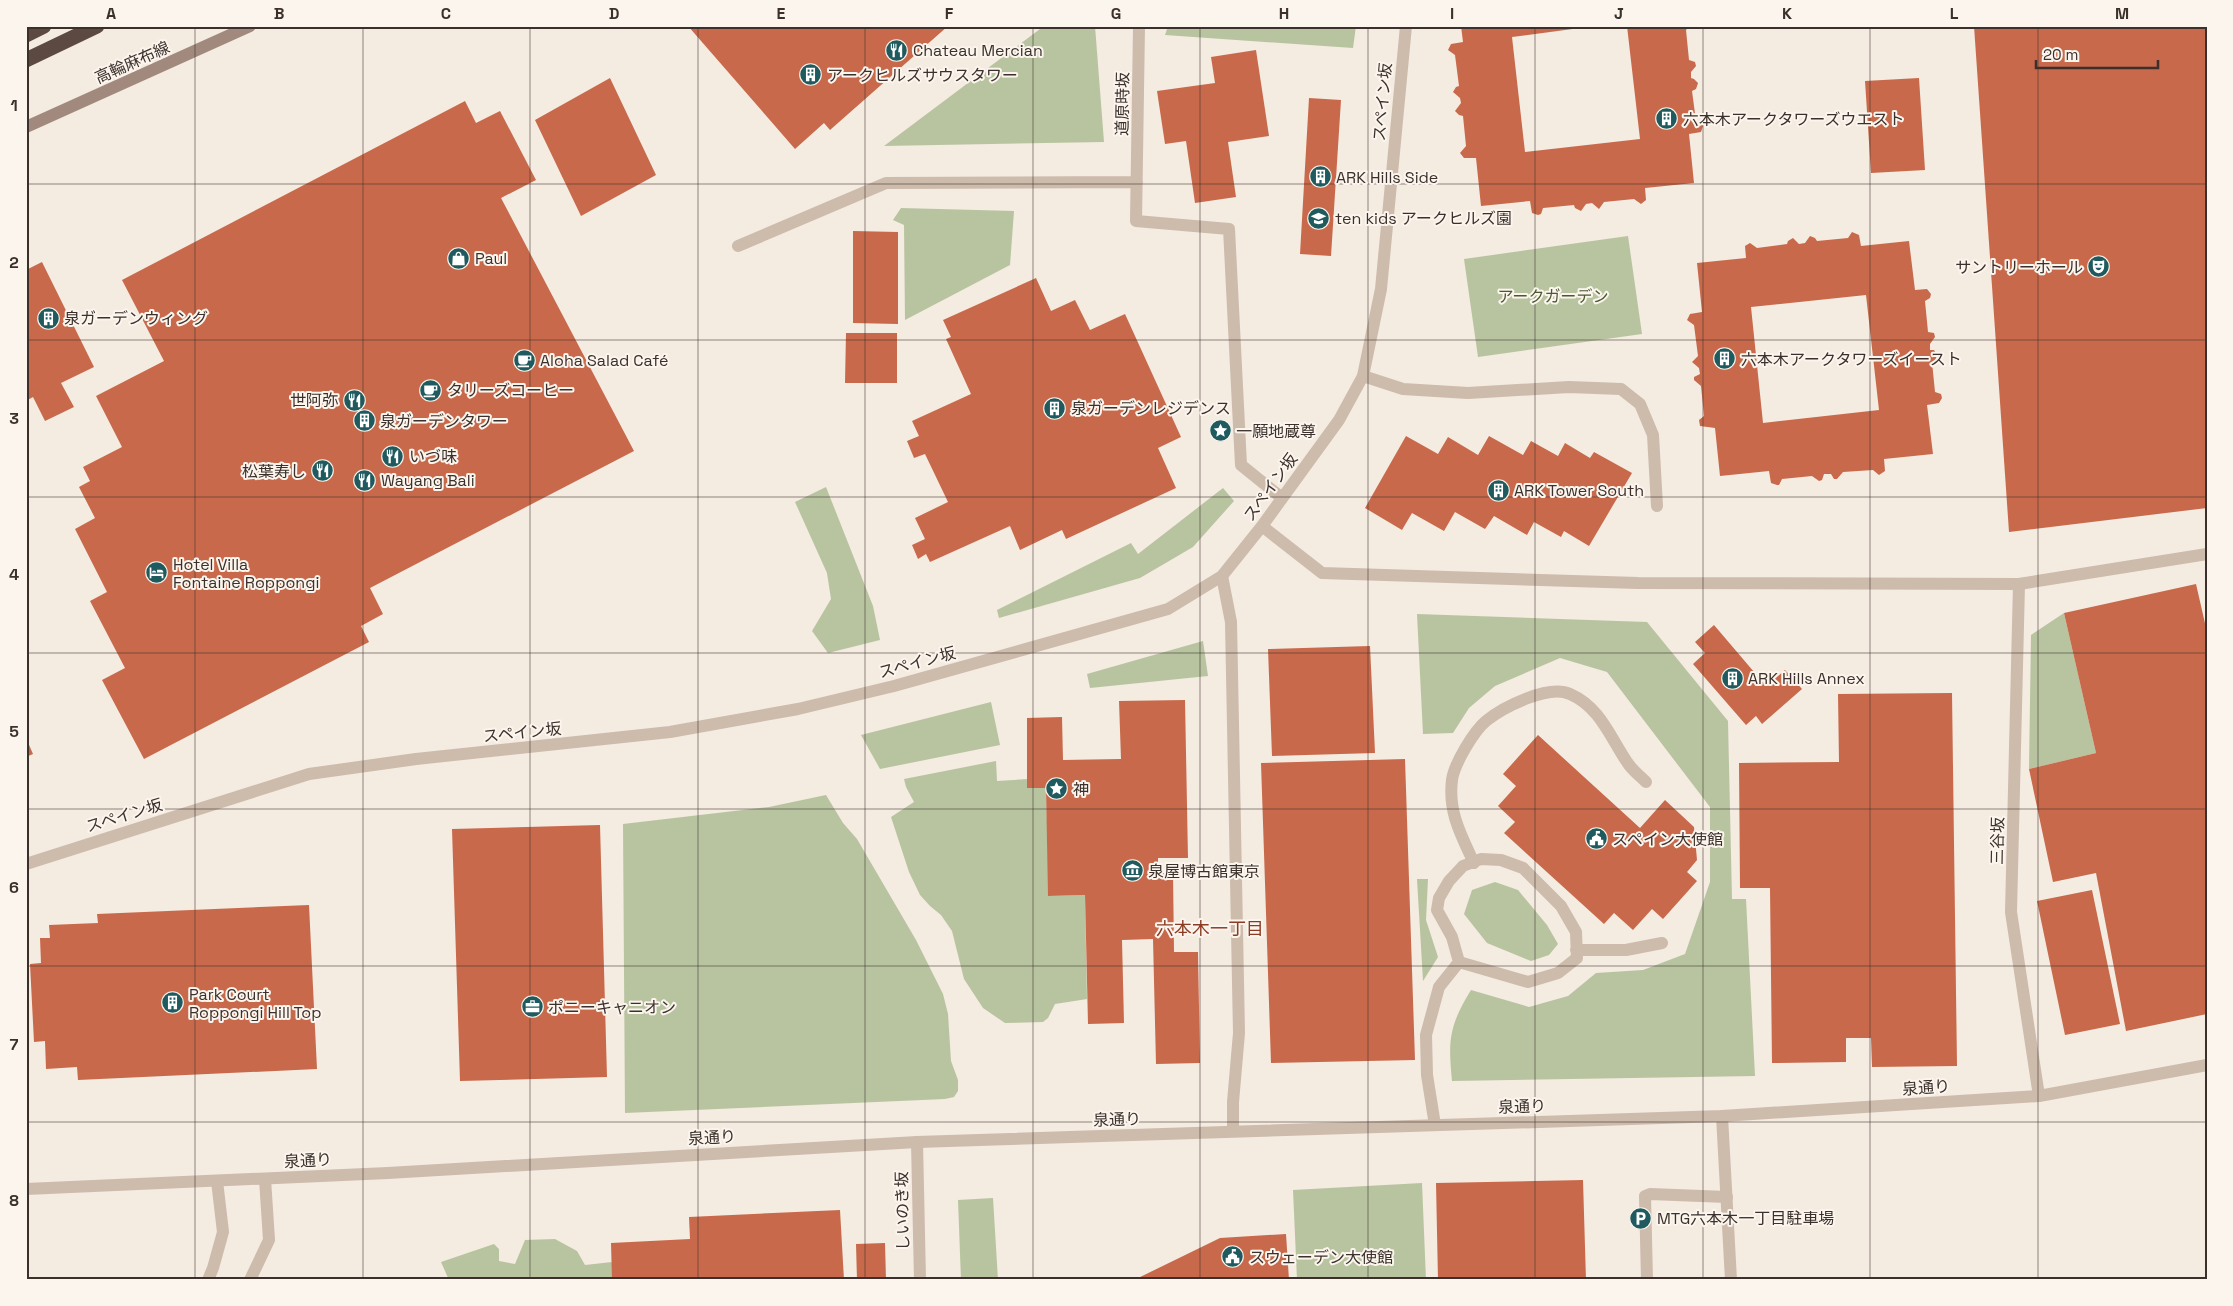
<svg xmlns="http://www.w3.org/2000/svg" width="2233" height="1306" viewBox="0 0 2233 1306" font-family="'Space Grotesk','Noto Sans JP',sans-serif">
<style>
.green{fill:#b8c4a0}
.building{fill:#c8694b;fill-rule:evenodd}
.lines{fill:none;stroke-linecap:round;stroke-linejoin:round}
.service{stroke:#cdbbac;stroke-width:12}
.minor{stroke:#cdbbac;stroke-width:12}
.tertiary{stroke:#cdbbac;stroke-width:12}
.secondary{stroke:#a18a7d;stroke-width:12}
.motorway{stroke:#5c4a42;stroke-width:15}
.grid{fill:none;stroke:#3b302b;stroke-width:1;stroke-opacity:0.55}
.labels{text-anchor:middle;stroke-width:4;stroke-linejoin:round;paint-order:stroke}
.poi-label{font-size:16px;fill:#3b302b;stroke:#fbf5ee;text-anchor:start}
.street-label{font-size:16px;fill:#3b302b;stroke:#fbf5ee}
.park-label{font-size:16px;fill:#4a5a2e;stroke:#fbf5ee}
.neighbourhood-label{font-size:18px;fill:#8c3b22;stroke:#fbf5ee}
.neatline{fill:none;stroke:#3b302b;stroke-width:2}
.grid-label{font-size:16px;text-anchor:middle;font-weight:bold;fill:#3b302b}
</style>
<rect width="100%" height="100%" fill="#f4ebe1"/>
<path class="green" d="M1044,26H1095L1104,142L884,146Z
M1168,26H1356L1353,48L1165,35Z
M901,208L1014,211L1010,265L905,320L904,225L893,220Z
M1628,236L1642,334L1478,357L1464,259Z
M826,487L873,606L880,640L828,653L812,631L831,599L827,573L795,502Z
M1223,488L1234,501L1193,547L1140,578L999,618L997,610L1131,543L1138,554Z
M2064,613L2096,753L2029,769L2031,635Z
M1417,614L1647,622L1728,721L1732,899H1746L1755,1076L1452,1081C1448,1040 1449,1026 1471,990L1529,1007L1568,996L1596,973L1643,970L1685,954L1710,882V807L1607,672L1560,658L1495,686L1469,708L1453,733L1423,734Z
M1203,641L1208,676L1090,688L1087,674Z
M991,702L1000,745L880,769L861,735Z
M996,761L997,781L1028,779L1046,788L1049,896L1085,895L1087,999L1055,1004L1048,1018L1043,1022L1005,1023L983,1008L964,979L952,931L941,915L930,906L920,895L909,872L891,817L914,802L906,787L904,779Z
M826,795L843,823L857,839L916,940L943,994L948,1014L951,1061L958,1080V1091L954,1097L945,1099L625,1113L623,824L769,807Z
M1417,879H1428L1426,920L1438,957L1423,981Z
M1495,882L1518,890L1547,925L1558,944L1549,955L1531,961L1487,943L1464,914L1472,890Z
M1422,1183L1426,1280H1297L1293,1190Z
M993,1198L998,1280H961L958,1200Z
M555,1239L577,1251L585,1265L612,1262V1280H449L441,1262L494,1244L499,1249V1261L515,1264L525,1240Z"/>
<path class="building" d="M688,26H948L830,130L824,123L795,149Z
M1461,26H1595L1512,37L1525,152L1640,139L1627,26H1690L1686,30L1689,60L1695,62L1696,66L1691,72V78L1694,79L1698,83L1696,89L1692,91L1696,121H1699L1703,126L1701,132L1689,134L1694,183L1645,188L1646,200L1641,204L1634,199L1604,202L1599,209L1592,203L1586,204L1581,211L1575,208L1574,205L1543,208L1541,214L1538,215L1532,213L1530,201L1481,206L1476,158H1464L1460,153L1466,146L1463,116L1459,115L1455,111L1461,103L1460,98L1453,92L1456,87L1459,86L1455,55L1448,50L1451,44L1463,42Z
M1974,26H2207V508L2009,532Z
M1256,50L1269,136L1228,142L1236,197L1195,203L1186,141L1165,144L1157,91L1215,83L1211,57Z
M610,78L656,175L581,216L535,120Z
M1919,78L1925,170L1871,173L1865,81Z
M1309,98L1341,100L1331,256L1300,254Z
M465,101L476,123L500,111L536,180L501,198L634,451L370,588L383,614L361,626L369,642L144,759L102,680L125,668L90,601L107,592L75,529L95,518L79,487L90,481L83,467L122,447L96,396L164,361L122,280Z
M853,231L898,232V324L853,323Z
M1852,232L1859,235L1861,246L1909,241L1915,290L1927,289L1931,294L1930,298L1925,301L1928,332L1934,333L1935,337L1930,344V350H1934L1937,355L1935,361L1932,362L1935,392L1941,394L1942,398L1939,403L1927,405L1933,454L1884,459L1885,471L1879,475L1873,470L1843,472L1837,479H1834L1831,474H1824L1822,480L1819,481L1812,476L1782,479L1779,485H1777L1771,483L1769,471L1720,476L1715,428L1700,426L1699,420L1704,416L1701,386L1694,380V377L1700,374L1699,368L1692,362L1698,356L1694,325L1687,320L1690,314L1702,312L1697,263L1746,258L1745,246L1750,243L1757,248L1787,244L1788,241L1793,238L1799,244L1805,243L1810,236L1815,238L1817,241L1848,238ZM1866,295L1879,410L1763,423L1751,307Z
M42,262L94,367L61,383L74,407L45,421L33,397L26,401V270Z
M1036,278L1051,311L1075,300L1090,330L1125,314L1181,437L1158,448L1176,488L1066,539L1062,530L1020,550L1010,526L930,562L926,554L918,559L912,545L925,539L915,518L948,502L925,454L914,458L907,441L919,436L912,421L971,394L946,339L951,337L943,320Z
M846,333H897V383H845Z
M1406,436L1438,454L1448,437L1478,455L1489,436L1523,455L1531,441L1558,456L1565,443L1590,458L1594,452L1632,473L1589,546L1564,531L1561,537L1534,522L1527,535L1494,516L1485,529L1455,512L1444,531L1412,513L1402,530L1365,508Z
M2196,584L2207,632V1014L2126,1031L2096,873L2053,882L2029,769L2096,753L2064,613Z
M1714,625L1766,686L1785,670L1802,689L1762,724L1756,716L1746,725L1693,664L1705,653L1695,642Z
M1370,646L1375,753L1272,756L1268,649Z
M1952,693L1957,1066L1872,1067L1871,1038H1846V1062L1772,1063L1770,888H1740L1739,763L1839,762L1838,694Z
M1185,700L1188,858H1158V873H1173L1174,952H1198L1200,1063L1156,1064L1153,939L1122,940L1124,1023L1088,1024L1085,895L1048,896L1046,788H1027V718L1062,717L1063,760L1121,759L1119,701Z
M1538,735L1640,828L1665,800L1694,827L1697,860L1687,872L1697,881L1663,919L1652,909L1633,930L1614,913L1604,924L1504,833L1515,822L1498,806L1516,786L1503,774Z
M26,738L33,754L26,757Z
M1405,759L1415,1060L1271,1063L1261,763Z
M600,825L607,1077L460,1081L452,829Z
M2092,890L2120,1024L2065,1035L2037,901Z
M309,905L317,1069L78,1080L77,1067L46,1069L45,1041L34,1042L30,964L41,963L40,938H50L49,925L98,923L97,914Z
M1583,1180L1586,1280H1438L1436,1183Z
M840,1210L844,1280H612L611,1243L690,1239L689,1217Z
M1286,1234L1289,1280H1134L1220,1238Z
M885,1243L886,1280H857L856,1244Z"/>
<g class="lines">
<path class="service" d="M1139,26L1136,221L1229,229L1241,465L1282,498
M738,246L886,183L1137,182
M1363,376L1403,389L1468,393L1569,387L1621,389L1640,404L1653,435L1657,506
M1474,863C1461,835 1448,812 1452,780C1454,764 1474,731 1486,721C1503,707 1549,684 1570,694C1600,707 1610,737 1627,762C1632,770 1640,776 1646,782
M1576,950H1626L1662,943
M1435,1125L1427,1075L1426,1035L1439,987L1459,962L1452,937L1437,910L1439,898L1449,881L1463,866L1481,859L1501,860L1523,868L1561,906L1576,932L1577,958L1558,973L1528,982L1459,962
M208,1280L213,1268L223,1232L217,1181
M250,1280L269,1240L265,1179
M1647,1280L1645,1196L1650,1194L1727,1197"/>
<path class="minor" d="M1222,576L1231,622L1239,1033L1233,1102V1131
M1722,1116L1731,1280
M917,1142L920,1280"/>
<path class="tertiary" d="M1262,526L1322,573L1638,583L2019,584L2207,554
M2019,584L2011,912L2039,1096
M26,864L309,774L416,759L670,732L798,709L894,686L1168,609L1222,576L1262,526L1339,420L1363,376L1381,289L1406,26
M26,1189L388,1173L917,1142L1722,1116L2039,1096L2207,1065"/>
<path class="secondary" d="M26,127L250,26"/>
<path class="motorway" d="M26,35L44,26
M26,60L97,26"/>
</g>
<path class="grid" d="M195,26V1280M363,26V1280M530,26V1280M698,26V1280M865,26V1280M1033,26V1280M1200,26V1280M1368,26V1280M1535,26V1280M1703,26V1280M1870,26V1280M2038,26V1280M26,184H2207M26,340H2207M26,497H2207M26,653H2207M26,809H2207M26,966H2207M26,1122H2207"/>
<defs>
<symbol id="restaurant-disc" viewBox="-11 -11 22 22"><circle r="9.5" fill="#1f5a5e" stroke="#fbf5ee"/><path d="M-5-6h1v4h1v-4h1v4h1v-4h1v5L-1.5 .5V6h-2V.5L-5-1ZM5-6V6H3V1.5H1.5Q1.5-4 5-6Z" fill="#fff"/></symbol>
<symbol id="building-disc" viewBox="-11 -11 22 22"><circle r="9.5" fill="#1f5a5e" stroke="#fbf5ee"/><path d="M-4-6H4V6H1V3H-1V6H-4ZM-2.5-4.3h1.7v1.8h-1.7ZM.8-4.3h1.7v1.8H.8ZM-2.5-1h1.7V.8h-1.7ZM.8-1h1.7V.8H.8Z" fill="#fff"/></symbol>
<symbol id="school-disc" viewBox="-11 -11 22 22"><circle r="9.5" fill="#1f5a5e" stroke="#fbf5ee"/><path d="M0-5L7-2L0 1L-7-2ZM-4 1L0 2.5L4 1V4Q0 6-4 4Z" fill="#fff"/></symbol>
<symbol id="shop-disc" viewBox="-11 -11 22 22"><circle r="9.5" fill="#1f5a5e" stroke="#fbf5ee"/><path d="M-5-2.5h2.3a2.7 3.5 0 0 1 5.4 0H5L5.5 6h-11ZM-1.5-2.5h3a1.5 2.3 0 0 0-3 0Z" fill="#fff"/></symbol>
<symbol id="theatre-disc" viewBox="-11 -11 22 22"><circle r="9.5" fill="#1f5a5e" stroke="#fbf5ee"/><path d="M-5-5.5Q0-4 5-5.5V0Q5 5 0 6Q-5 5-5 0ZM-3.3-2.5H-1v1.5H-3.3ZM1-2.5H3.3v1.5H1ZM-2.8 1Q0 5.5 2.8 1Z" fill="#fff"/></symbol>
<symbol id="cafe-disc" viewBox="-11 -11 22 22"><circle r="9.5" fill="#1f5a5e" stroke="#fbf5ee"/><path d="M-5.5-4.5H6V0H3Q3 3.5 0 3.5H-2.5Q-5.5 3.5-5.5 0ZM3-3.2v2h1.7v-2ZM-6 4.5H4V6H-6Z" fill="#fff"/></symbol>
<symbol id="sight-disc" viewBox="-11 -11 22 22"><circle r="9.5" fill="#1f5a5e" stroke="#fbf5ee"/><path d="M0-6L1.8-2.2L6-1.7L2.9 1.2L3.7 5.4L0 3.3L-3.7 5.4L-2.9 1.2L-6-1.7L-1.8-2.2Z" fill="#fff"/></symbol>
<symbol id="hotel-disc" viewBox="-11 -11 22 22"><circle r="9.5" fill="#1f5a5e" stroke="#fbf5ee"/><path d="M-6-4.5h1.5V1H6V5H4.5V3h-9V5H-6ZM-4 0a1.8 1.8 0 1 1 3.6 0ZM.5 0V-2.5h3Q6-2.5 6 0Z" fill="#fff"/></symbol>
<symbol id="civic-disc" viewBox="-11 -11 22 22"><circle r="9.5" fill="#1f5a5e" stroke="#fbf5ee"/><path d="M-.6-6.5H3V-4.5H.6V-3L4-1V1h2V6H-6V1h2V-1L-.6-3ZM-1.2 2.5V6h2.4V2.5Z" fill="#fff"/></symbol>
<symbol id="museum-disc" viewBox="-11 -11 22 22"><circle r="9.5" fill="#1f5a5e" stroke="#fbf5ee"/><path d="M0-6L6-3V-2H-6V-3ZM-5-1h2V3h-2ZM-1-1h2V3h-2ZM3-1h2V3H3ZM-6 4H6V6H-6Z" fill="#fff"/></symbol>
<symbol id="office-disc" viewBox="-11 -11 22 22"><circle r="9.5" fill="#1f5a5e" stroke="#fbf5ee"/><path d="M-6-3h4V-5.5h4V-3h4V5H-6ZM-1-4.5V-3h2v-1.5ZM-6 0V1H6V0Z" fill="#fff"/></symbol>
<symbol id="parking-disc" viewBox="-11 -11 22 22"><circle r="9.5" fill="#1f5a5e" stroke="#fbf5ee"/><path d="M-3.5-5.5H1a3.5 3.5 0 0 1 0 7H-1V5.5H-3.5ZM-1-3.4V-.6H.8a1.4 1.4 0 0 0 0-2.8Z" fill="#fff"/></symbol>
</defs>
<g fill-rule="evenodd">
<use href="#restaurant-disc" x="884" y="38" width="25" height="25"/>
<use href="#building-disc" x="798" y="62" width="25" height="25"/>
<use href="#building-disc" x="1654" y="106" width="25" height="25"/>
<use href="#building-disc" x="1308" y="164" width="25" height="25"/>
<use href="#school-disc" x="1306" y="206" width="25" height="25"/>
<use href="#shop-disc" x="446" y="246" width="25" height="25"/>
<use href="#theatre-disc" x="2086" y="254" width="25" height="25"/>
<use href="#building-disc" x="36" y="306" width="25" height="25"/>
<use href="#building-disc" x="1712" y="346" width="25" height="25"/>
<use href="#cafe-disc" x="512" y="348" width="25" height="25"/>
<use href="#cafe-disc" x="418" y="378" width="25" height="25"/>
<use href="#restaurant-disc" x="342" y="388" width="25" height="25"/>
<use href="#building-disc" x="1042" y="396" width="25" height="25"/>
<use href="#building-disc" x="352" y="408" width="25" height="25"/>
<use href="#sight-disc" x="1208" y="418" width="25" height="25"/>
<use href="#restaurant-disc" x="380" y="444" width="25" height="25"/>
<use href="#restaurant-disc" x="310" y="458" width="25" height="25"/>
<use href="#restaurant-disc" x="352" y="468" width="25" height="25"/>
<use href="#building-disc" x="1486" y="478" width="25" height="25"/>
<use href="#hotel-disc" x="144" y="560" width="25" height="25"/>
<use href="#building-disc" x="1720" y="666" width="25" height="25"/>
<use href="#sight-disc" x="1044" y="776" width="25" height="25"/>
<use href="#civic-disc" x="1584" y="826" width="25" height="25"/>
<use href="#museum-disc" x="1120" y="858" width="25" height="25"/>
<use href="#building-disc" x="160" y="990" width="25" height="25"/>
<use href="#office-disc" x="520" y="994" width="25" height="25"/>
<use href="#parking-disc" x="1628" y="1206" width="25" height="25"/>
<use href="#civic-disc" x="1220" y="1244" width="25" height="25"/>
</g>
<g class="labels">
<g class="poi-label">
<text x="913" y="56">Chateau Mercian</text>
<text x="827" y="81">アークヒルズサウスタワー</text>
<text x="1683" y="125">六本木アークタワーズウエスト</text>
<text x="1336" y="183">ARK Hills Side</text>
<text x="1335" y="224">ten kids アークヒルズ園</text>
<text x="475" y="264">Paul</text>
<text x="2083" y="273" text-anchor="end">サントリーホール</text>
<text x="64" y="324">泉ガーデンウィング</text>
<text x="1741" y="365">六本木アークタワーズイースト</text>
<text x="540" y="366">Aloha Salad Café</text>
<text x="447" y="396">タリーズコーヒー</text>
<text x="338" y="406" text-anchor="end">世阿弥</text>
<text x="1071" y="414">泉ガーデンレジデンス</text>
<text x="380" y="427">泉ガーデンタワー</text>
<text x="1236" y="437">一願地蔵尊</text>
<text x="409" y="462">いづ味</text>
<text x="306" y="477" text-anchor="end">松葉寿し</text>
<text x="381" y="486">Wayang Bali</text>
<text x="1514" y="496">ARK Tower South</text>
<text x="173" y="570">Hotel Villa<tspan x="173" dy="18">Fontaine Roppongi</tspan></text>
<text x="1748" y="684">ARK Hills Annex</text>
<text x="1073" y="795">神</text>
<text x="1612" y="845">スペイン大使館</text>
<text x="1148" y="877">泉屋博古館東京</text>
<text x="189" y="1000">Park Court<tspan x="189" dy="18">Roppongi Hill Top</tspan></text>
<text x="548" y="1013">ポニーキャニオン</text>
<text x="1657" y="1224">MTG六本木一丁目駐車場</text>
<text x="1249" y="1263">スウェーデン大使館</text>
</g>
<g class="street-label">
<text transform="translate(132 62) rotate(-24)" y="6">高輪麻布線</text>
<text transform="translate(1382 102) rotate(-85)" y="6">スペイン坂</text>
<text transform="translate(1122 104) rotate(-89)" y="6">道原時坂</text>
<text transform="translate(1270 487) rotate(-54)" y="6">スペイン坂</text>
<text transform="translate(917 662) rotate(-15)" y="6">スペイン坂</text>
<text transform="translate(522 732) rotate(-6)" y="6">スペイン坂</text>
<text transform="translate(124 815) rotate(-17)" y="6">スペイン坂</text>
<text transform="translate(1997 841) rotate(-89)" y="6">三谷坂</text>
<text transform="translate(1926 1087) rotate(-4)" y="6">泉通り</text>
<text transform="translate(1522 1106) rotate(-2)" y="6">泉通り</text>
<text transform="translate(1117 1119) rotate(-2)" y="6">泉通り</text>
<text transform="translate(712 1137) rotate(-3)" y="6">泉通り</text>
<text transform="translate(308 1160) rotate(-3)" y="6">泉通り</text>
<text transform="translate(902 1211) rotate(-91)" y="6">しいのき坂</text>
</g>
<g class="park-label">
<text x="1553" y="302">アークガーデン</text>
</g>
<g class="neighbourhood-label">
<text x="1210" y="935">六本木一丁目</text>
</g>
</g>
<rect width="2233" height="1306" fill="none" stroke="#fbf5ee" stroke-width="55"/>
<path d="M2036 60v8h122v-8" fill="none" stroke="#3b302b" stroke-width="2.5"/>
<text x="2043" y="60" font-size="15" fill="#3b302b" stroke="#fbf5ee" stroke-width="4" paint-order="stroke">20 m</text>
<rect x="28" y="28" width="2178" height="1250" class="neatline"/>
<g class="grid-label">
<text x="111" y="19">A</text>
<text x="279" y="19">B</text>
<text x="446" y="19">C</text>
<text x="614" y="19">D</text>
<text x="781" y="19">E</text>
<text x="949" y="19">F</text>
<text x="1116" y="19">G</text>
<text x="1284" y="19">H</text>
<text x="1452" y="19">I</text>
<text x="1619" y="19">J</text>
<text x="1787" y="19">K</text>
<text x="1954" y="19">L</text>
<text x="2122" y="19">M</text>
<text x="14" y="111">1</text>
<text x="14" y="268">2</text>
<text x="14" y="424">3</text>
<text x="14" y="580">4</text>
<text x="14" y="737">5</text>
<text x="14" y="893">6</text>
<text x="14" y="1050">7</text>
<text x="14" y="1206">8</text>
</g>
</svg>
